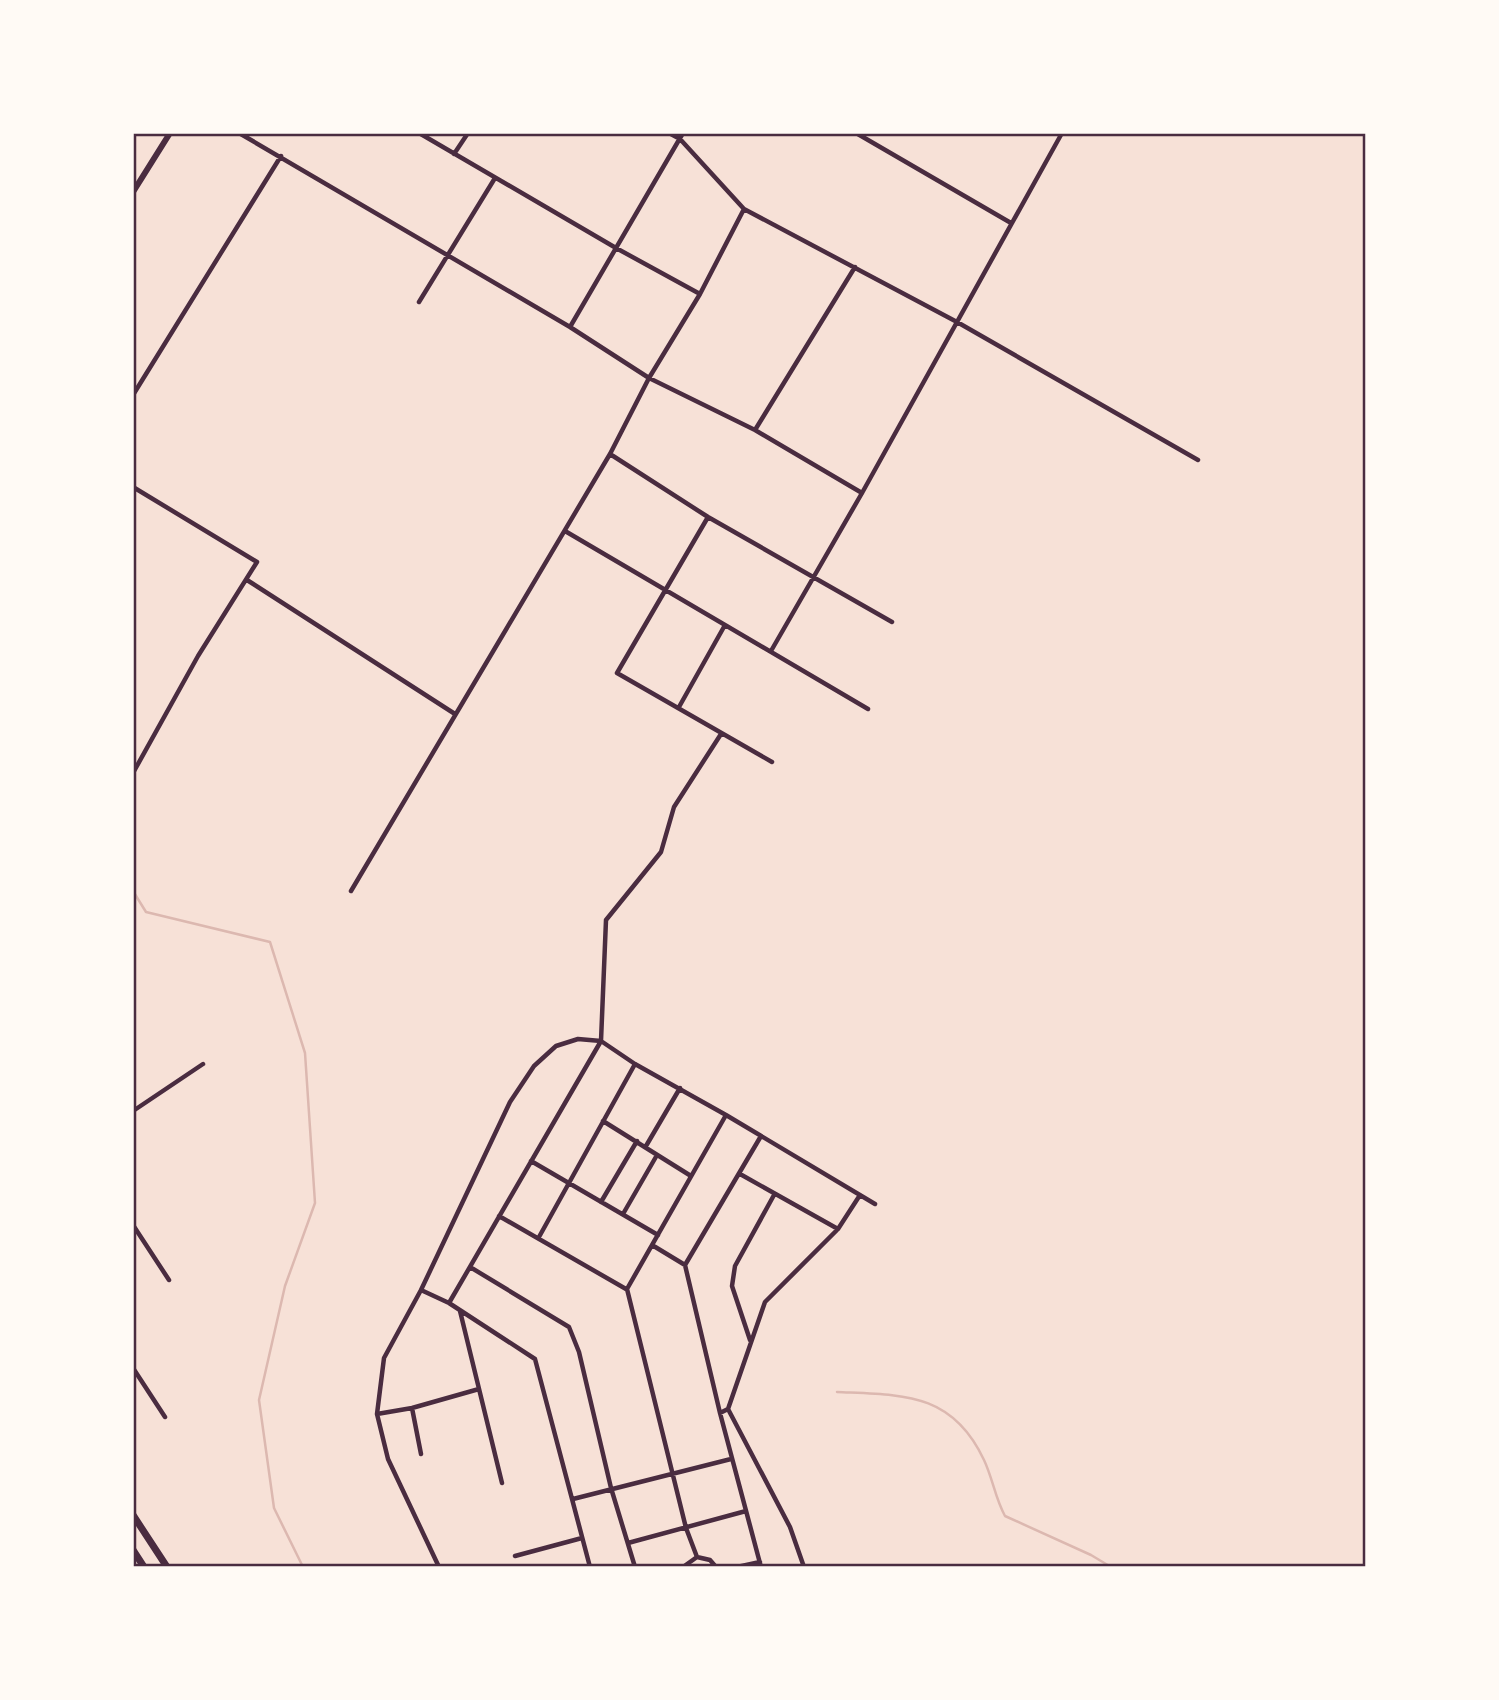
<svg xmlns="http://www.w3.org/2000/svg" width="1499" height="1700" viewBox="0 0 1499 1700" font-family="Poppins,sans-serif">
<style>
.lines{fill:none;stroke-linecap:round;stroke-linejoin:round}
.stream{stroke:#dcb8b0;stroke-width:2.5}
.minor{stroke:#4a2c40;stroke-width:4.5}
.tertiary{stroke:#4a2c40;stroke-width:6}
.primary{stroke:#4a2c40;stroke-width:7}
.neatline{fill:none;stroke:#4a2c40;stroke-width:2.5}
</style>
<rect width="100%" height="100%" fill="#f7e1d7"/>
<g class="lines">
<path class="stream" d="M133,891L146,912L270,942L305,1053L315,1203L285,1286L259,1400L274,1508L303,1567
M837,1392C903,1395 952,1392 984,1460C993,1479 995,1498 1005,1516L1091,1555L1111,1567"/>
<path class="minor" d="M239,133L570,327L649,378L755,430L862,493
M419,133L616,248L700,294
M669,133L680,139L744,209L957,322L1198,460
M856,133L1011,223
M454,154L468,133
M419,302L495,178
M570,327L683,133
M133,395L281,156
M755,430L855,267
M610,454L708,517L892,622
M133,487L257,562L198,656L133,773
M708,517L617,673L772,762
M565,531L868,709
M247,580L455,714
M771,651L862,493L1062,133
M679,707L725,625
M351,891L610,454L649,378L700,294L744,209
M133,1111L203,1064
M603,1121L691,1176
M646,1146L680,1088
M531,1161L658,1235
M740,1174L838,1229
M601,1202L637,1141
M623,1214L657,1155
M499,1216L626,1289
M133,1225L169,1280
M539,1237L635,1064
M652,1245L685,1265
M470,1267L569,1327L579,1352L611,1488L635,1567
M421,1290L449,1303L535,1359L590,1567
M449,1303L601,1041L606,920L661,852L674,807L721,734
M460,1311L502,1483
M750,1340L732,1286L735,1266L774,1195
M133,1368L165,1417
M412,1408L421,1454
M728,1409L720,1413L685,1265L761,1136
M720,1413L761,1567
M377,1414L412,1408L479,1389
M573,1499L731,1459
M628,1543L746,1511
M515,1556L582,1538
M697,1557L686,1528L627,1289L726,1115
M439,1567L388,1459L377,1414L384,1358L421,1290L510,1102L534,1066L556,1046L578,1039L601,1041L635,1064L726,1115L875,1204
M683,1567L697,1557L710,1560L716,1567
M737,1567L760,1562
M804,1567L790,1527L728,1409L765,1302L838,1229L860,1195"/>
<path class="tertiary" d="M133,192L170,133"/>
<path class="primary" d="M133,1515L167,1567
M133,1550L144,1567"/>
</g>
<rect width="1499" height="1700" fill="none" stroke="#fffaf5" stroke-width="270"/>
<rect x="135" y="135" width="1229" height="1430" class="neatline"/>
</svg>
